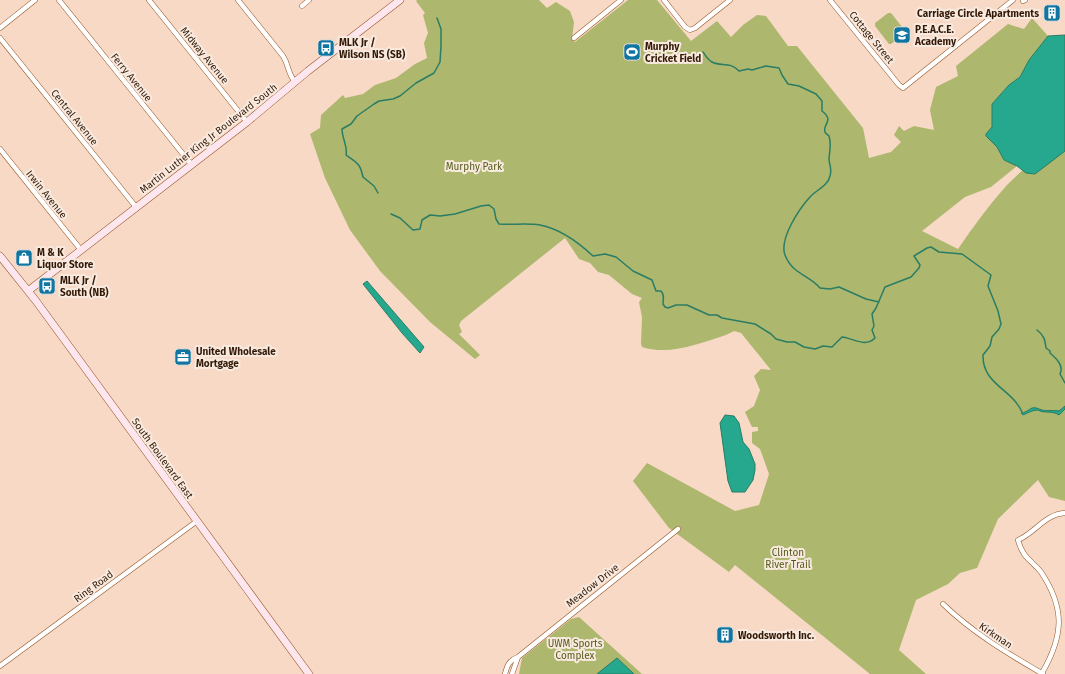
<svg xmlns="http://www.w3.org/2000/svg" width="1065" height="674" viewBox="0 0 1065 674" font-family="'Fira Sans',sans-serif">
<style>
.green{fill:#adb76e}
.water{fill:#25a88d;stroke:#2a7d64}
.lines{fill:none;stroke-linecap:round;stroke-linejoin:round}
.stream{stroke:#2a7d64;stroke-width:1.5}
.street-casing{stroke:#935423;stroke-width:5.5}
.secondary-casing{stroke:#935423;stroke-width:8}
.street{stroke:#fff;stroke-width:4.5}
.secondary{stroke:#fee6ef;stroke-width:7}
.labels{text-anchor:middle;stroke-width:4;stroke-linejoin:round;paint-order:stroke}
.poi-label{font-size:10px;font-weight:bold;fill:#341a06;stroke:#f9eae0;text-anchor:start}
.street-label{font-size:10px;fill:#341a06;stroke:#f9eae0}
.park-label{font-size:10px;fill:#545a19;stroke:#f9eae0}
</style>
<rect width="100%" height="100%" fill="#f7d9c6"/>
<path class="green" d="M417,0H539L547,8L556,2L570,11L574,22L572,39L575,42L628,0H657L691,41L717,21L731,37L743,25L757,15L766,16L788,46H797L863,128L869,158L891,152L901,142L894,135L899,126L904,131L914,126L934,130L930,110L936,87L958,76L956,66L1008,24L1024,29L1032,18L1048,36L1029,60L1020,77L1009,85L992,104V127L986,136L997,147L1004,160L1017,166L991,187L965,197L922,231L958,249C973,227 989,205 1007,185C1025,167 1045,151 1065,134V501L1049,497L1038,480L998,519L977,568L960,573L948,584L916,600L899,650L926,674H870L735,565L729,572L669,528L633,481L647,463L735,511L759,505L769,474L760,449L752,443V432L758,431V427H752L745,412L754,406L760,390L754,376L761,369L771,370L741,333L734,331L726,335C700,343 670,356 642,347L641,344L642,317L639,302L642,298L632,294L609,275L598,272L590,263L579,259L565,238L461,321L459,325L462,332L459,334L480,355L475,359L430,322L380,271L350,230L325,178L310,134L320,128L321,115L343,95L345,98L363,94L375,85L396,78L415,64L427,58L424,43L428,33L423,15L425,13L416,1Z
M888,13H891L906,32L891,44H889L875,26V23Z
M579,617L642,674H519L522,658L571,619Z"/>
<path class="water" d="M1065,35V151L1035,174L1026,173L1017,166L1004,160L997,147L986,136V134L992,127V104L1009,85L1020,77L1029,60L1048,36Z
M367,281L424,347L420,353L402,333L363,284Z
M1065,406V409L1059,415C1052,410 1044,414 1038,410C1032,410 1028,413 1023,415L1021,413C1025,413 1028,410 1032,408C1037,407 1038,409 1042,410C1045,411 1054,410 1059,411Z
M725,415L734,416L739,423L743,442L749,449L755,464V470L753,480L745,492H732L728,481L720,423Z
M617,658L634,674H597Z"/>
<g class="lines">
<path class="stream" d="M703,52C705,55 708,60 712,62C721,67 730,61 739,71L748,69L752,70L766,66L779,68L782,75L788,84L799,86L816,94L822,101V111C835,121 822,124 825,132C825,133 828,135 829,136C832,145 829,152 829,160C830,166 832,170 830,176C828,186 816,190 810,197C799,209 779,239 785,255C793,275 808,274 820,288L830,289L839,287L866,299L879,302
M378,193L374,186L363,177C360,163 357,163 346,155C348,147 342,138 342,129L351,124L357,116L374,104L379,101L393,99L400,96L416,83L434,73L440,62L441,46V29L437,18
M391,214L400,218L413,230L420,229L422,220L430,215L440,216L455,214L481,206L489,205L494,209L496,219L499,224C513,225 527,223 540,225C561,229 578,242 593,256L605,254L616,257L633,271L652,280L656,291H661C665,295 663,299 663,304L665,307L668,308L676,305H687L709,315H717L722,318L755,324L771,334L776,339L787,342H795L804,347L815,349L823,346L832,347L842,337C853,338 865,348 875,338L872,330L874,326L872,314L876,308L885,287L911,277L919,268L920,265L914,256L927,248L931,247L939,252L962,254L991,275L988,286L998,311L1001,324L999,329L992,337L990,346L983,355C982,384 1012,389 1022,412
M1037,330C1044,335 1045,340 1046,348L1050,351V353C1057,359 1064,366 1060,374L1065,383"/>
<defs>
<path id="street" d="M59,0L191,164
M149,0L247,122
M238,0L283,56C289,65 287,72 295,82
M664,0L685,27L690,30L695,28L730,0
M830,0L899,85L903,88L1013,0
M1023,1L1025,0
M302,6L309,0
M0,28L35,0
M0,38L136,207
M574,38L621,0
M0,149L81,250
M943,604C973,633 1007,653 1043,674
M0,666L197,521
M1042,673C1064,635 1065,608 1041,572C1030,559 1023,558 1018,540C1035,533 1045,514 1065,513
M505,674C507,666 509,660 518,657L678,529
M512,674L518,657"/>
<path id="secondary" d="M0,256L36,301L309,674
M28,291L247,122L308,71L400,0"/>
</defs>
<use href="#street" class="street-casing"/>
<use href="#secondary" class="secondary-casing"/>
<use href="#street" class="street"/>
<use href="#secondary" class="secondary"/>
</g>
<defs>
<symbol id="building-square" viewBox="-11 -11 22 22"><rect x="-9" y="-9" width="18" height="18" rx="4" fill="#1175a2" stroke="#f9eae0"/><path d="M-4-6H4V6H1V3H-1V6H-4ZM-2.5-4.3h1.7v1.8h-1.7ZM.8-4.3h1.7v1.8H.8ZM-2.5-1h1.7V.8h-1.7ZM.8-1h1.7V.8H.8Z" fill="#fff"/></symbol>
<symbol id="school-square" viewBox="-11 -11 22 22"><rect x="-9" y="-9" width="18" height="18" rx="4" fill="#1175a2" stroke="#f9eae0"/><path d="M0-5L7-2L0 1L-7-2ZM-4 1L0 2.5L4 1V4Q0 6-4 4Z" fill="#fff"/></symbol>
<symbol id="bus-square" viewBox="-11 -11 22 22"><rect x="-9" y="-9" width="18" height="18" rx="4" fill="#1175a2" stroke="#f9eae0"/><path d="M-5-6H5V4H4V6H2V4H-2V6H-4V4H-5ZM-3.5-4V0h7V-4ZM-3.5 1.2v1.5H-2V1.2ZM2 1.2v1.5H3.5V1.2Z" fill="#fff"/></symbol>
<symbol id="stadium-square" viewBox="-11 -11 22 22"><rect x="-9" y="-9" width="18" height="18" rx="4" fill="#1175a2" stroke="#f9eae0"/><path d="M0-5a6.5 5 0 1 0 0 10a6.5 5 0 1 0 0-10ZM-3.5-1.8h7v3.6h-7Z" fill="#fff"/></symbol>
<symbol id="shop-square" viewBox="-11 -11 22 22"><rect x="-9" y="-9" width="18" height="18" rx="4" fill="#1175a2" stroke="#f9eae0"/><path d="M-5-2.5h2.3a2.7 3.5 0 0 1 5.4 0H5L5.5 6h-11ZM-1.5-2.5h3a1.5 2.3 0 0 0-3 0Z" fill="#fff"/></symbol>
<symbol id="office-square" viewBox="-11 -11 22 22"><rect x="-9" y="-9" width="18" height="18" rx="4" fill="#1175a2" stroke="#f9eae0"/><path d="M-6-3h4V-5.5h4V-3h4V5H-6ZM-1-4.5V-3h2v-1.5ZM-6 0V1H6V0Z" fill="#fff"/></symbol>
</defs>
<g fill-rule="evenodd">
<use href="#building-square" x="1042" y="3" width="20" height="20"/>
<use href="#school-square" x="892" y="25" width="20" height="20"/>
<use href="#bus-square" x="316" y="38" width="20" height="20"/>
<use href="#stadium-square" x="622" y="42" width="20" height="20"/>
<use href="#shop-square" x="14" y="248" width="20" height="20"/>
<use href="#bus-square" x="37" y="276" width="20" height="20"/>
<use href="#office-square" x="173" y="347" width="20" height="20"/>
<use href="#building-square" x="715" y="625" width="20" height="20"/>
</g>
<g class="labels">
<g class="poi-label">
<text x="1039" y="17" text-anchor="end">Carriage Circle Apartments</text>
<text x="915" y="33">P.E.A.C.E.<tspan x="915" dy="12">Academy</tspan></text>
<text x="339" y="46">MLK Jr /<tspan x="339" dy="12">Wilson NS (SB)</tspan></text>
<text x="645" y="50">Murphy<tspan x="645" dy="12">Cricket Field</tspan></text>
<text x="37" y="256">M &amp; K<tspan x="37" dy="12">Liquor Store</tspan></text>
<text x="60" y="284">MLK Jr /<tspan x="60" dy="12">South (NB)</tspan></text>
<text x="196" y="355">United Wholesale<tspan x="196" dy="12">Mortgage</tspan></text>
<text x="738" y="639">Woodsworth Inc.</text>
</g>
<g class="street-label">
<text transform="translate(872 37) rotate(51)" y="4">Cottage Street</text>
<text transform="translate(205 55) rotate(51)" y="4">Midway Avenue</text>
<text transform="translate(132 77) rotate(51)" y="4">Ferry Avenue</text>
<text transform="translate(75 117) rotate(51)" y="4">Central Avenue</text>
<text transform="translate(208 138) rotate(-38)" y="4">Martin Luther King Jr Boulevard South</text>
<text transform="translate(47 194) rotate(51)" y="4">Irwin Avenue</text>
<text transform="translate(163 458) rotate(54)" y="4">South Boulevard East</text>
<text transform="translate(592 585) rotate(-38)" y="4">Meadow Drive</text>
<text transform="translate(93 586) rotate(-36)" y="4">Ring Road</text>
<text transform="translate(996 635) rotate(34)" y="4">Kirkman</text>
</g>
<g class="park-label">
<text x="474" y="170">Murphy Park</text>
<text x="788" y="556">Clinton<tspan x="788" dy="12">River Trail</tspan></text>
<text x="575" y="647">UWM Sports<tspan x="575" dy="12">Complex</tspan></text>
</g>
</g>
</svg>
